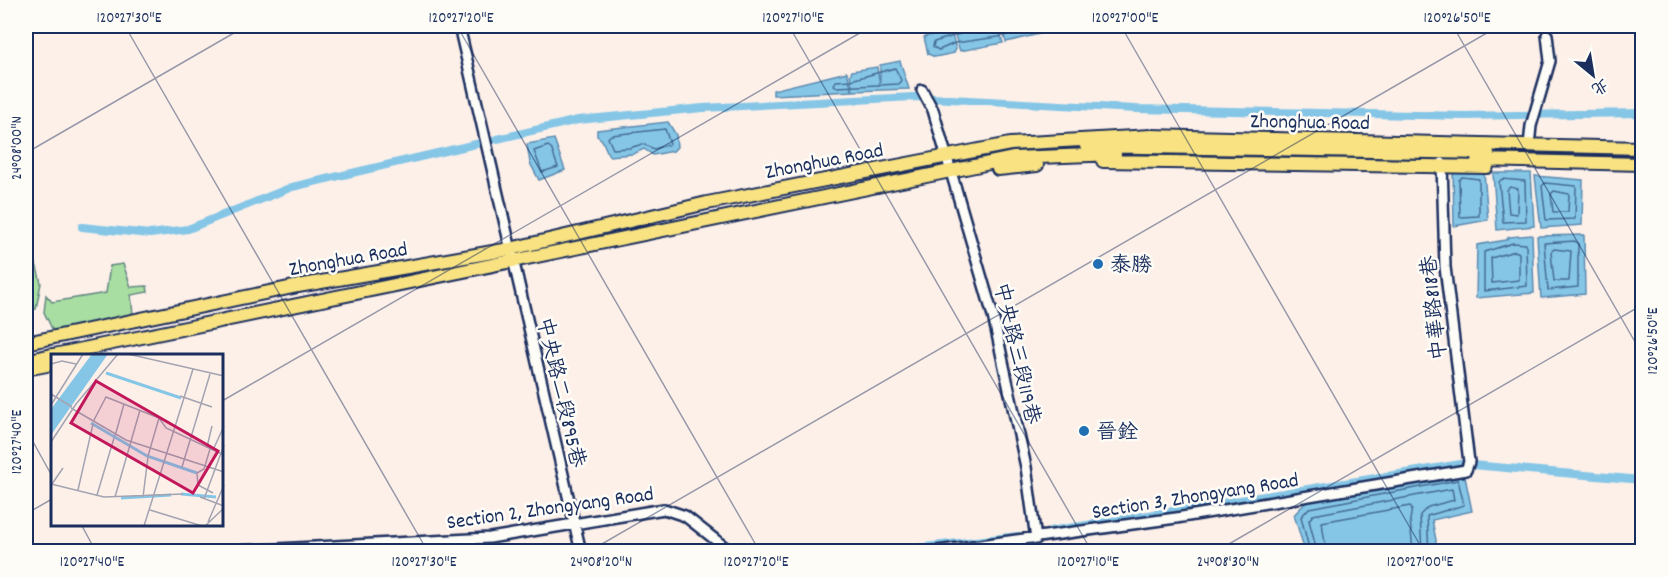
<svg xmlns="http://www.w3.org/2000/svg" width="1668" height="577" viewBox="0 0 1668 577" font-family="Dekko,'LXGW WenKai TC',sans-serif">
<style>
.green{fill:#a8dea2;stroke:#628680;stroke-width:1.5}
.water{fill:#85c6e6;stroke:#5b8ab0;stroke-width:1.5}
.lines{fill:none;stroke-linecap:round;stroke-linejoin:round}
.shore{stroke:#456b94;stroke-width:1.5}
.canal{stroke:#85c6e6;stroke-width:8}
.minor-casing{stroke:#1b2f5e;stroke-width:14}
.major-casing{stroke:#1b2f5e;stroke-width:16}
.minor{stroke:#fdfcf7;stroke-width:9}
.major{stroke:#f8e281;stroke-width:12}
.ticks{fill:none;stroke:#1b2f5e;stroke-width:1.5;stroke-opacity:0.45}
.poi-dot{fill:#1f6fb2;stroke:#fdfcf7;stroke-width:2}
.labels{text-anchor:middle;stroke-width:5;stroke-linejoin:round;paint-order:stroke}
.street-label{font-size:21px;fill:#1b2f5e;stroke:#fdfcf7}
.poi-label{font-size:21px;fill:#1b2f5e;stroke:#fdfcf7;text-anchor:start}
.inset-river{fill:none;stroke:#85c6e6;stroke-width:3}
.inset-road{fill:none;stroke:#a3a3b1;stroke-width:1.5}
.view{fill:#c2185b;fill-opacity:0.15;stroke:#c2185b;stroke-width:3}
.inset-edge{fill:none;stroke:#1b2f5e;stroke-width:3}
.neatline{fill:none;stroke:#1b2f5e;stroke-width:2}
.ticks-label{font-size:15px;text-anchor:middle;fill:#1b2f5e}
</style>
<rect width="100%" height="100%" fill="#fdf0e9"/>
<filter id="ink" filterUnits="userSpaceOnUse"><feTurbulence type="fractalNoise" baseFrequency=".0167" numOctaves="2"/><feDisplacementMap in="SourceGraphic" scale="12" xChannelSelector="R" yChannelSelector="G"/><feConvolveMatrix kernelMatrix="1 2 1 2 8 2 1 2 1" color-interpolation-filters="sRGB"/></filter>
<g filter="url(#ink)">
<path class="green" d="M26,248H32L41,283L36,309L28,310L26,307Z
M123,264L131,287L147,286L148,292L131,295L133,315L53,331L44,312L46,295L52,302L106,293L110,266Z"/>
<path class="water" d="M976,26H998L1003,43L960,51L953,30Z
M1001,26H1047L1048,32L1006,42Z
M951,31L956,49L954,53L935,57L928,54L924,37Z
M900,61L909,89L853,91L850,75L852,71L877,67L880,86V65Z
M847,72L852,91L773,95V90Z
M668,122L676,135L677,147L673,151L653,155L644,149L633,154L609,156L602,140L597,136V130Z
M554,139L565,170L539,180L530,163L527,144Z
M1453,170L1484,172L1488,220L1454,226Z
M1493,173H1531L1534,226L1497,230Z
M1535,176L1583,180L1582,225L1541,228Z
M1532,235L1534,293L1476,298L1477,245L1506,240L1509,237Z
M1584,235L1585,294L1541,298L1537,236Z
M1464,472L1472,511L1432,520L1436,540L1435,552L1305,551L1294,515L1306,502Z"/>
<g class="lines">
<path class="shore" d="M966,26L963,33L934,42L933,47L939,50L955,43L998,37L1044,26
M895,68L901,80L899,84L837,87L834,85L836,81L851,80Z
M665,129L670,144L654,149L643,144L629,148L613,149L608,138L611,135Z
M548,146L551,148L558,167L542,172L534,151Z
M1462,177L1479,179V216L1460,217L1459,180Z
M1502,179L1525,181L1526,221L1503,222L1499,182Z
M1545,183L1576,186L1575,219L1546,220L1542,186Z
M1510,187L1518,189L1517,214L1509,213L1507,190Z
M1554,191L1569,194L1568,212H1553L1551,194Z
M1575,241L1578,244V287L1548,290L1544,243Z
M1513,243L1526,244L1527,286L1484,291V252Z
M1554,249L1571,251L1569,281H1554L1551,252Z
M1515,251L1519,253V280L1492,283L1491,258Z
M1310,552L1301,517L1309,508L1458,480L1464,505L1427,516L1429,552
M1317,552L1309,520L1313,515L1452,489L1454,500L1428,507L1420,515L1422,552
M1326,552L1322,522L1410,506L1412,508L1410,520L1413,552"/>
<path class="canal" d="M82,227L150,234L188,229L292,187L578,120L703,108L913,97L1136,109L1464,116L1642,113
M1050,531L1461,464L1642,480
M882,552L1018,536"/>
<defs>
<path id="minor" d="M459,26L581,552
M922,90L933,110L993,316L1026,467L1036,539
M1529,146L1531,126L1550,61L1547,35
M216,552L490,538L664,509L685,516L731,552
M930,552L1176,518L1466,470L1469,462L1445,267L1442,163
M1642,552V549"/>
<path id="major" d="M1086,146L1488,153
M1478,160L1642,164
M1103,161L1487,167
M998,169L1037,165
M26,343L298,286L510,249L707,203L1010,144L1151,136L1642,148
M54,355L1014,158L1115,154
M26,361L52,355
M26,369L52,364"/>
</defs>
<use href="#minor" class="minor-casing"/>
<use href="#major" class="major-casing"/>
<use href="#minor" class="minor"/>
<use href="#major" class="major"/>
</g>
</g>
<path class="ticks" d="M125,26L428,552M457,26L760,552M789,26L1092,552M1121,26L1424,552M1453,26L1642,354M26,153L246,26M222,401L872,26M26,429L52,476M26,514L52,499M81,524L96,552M588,552L1499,26M1215,552L1642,305"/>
<g class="poi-dot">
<circle cx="1098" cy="264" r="6"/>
<circle cx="1084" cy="431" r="6"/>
</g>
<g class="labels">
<g class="street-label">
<text transform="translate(1310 121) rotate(1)" y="7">Zhonghua Road</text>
<text transform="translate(824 160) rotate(-11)" y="7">Zhonghua Road</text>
<text transform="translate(348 258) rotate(-10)" y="7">Zhonghua Road</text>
<text transform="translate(1433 308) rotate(-96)" y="7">中華路818巷</text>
<text transform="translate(1018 353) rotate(77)" y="7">中央路三段119巷</text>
<text transform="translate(562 392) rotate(77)" y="7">中央路二段895巷</text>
<text transform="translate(1195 495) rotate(-9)" y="7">Section 3, Zhongyang Road</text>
<text transform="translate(550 507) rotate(-8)" y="7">Section 2, Zhongyang Road</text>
</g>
<g class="poi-label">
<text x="1110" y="271">泰勝</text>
<text x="1096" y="438">晉銓</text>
</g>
</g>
<g transform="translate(51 354)">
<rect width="172" height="172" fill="#fdf0e9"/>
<path d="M41,0H57L0,81V55Z" fill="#85c6e6"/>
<path class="inset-river" d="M55,19L130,44M40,69L96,102L146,119M130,140L165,143M70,144L120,141"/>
<path class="inset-road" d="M77,0L173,22M0,10L11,7L25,10M0,40L21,53M129,42L161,53M0,51L32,0M20,54L75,86L173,118M108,64L115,74L173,101M42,68L55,43L108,64M64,82L73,50M0,88L25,50L67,0M156,93L161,72M159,95L153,115L146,119L147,131L162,139M162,96L173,72M97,102L108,64M131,113L159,20M0,130L53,143L132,140M1,130L12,114M27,136L42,70M46,141L63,84M64,143L89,56M92,143L97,103M149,143L173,152M153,145L173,91M99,156L151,172M157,168L173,131M93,172L142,15M154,172L173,154"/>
<path class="view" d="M45,27L167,97L142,139L20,69Z"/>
<rect width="172" height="172" class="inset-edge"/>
</g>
<rect width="1668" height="577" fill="none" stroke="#fdfcf7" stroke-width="66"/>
<g transform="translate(1593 75) rotate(150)" stroke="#fdfcf7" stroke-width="4.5" paint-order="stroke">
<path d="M0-4.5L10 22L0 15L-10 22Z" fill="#1b2f5e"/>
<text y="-9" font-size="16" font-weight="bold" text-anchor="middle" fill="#1b2f5e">北</text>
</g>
<rect x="33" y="33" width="1602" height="511" class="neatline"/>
<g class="ticks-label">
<text x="129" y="22">120°27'30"E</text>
<text x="461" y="22">120°27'20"E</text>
<text x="793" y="22">120°27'10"E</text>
<text x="1125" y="22">120°27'00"E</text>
<text x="1457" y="22">120°26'50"E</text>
<text transform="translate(16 148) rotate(-90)" y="5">24°08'00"N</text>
<text transform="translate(1652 341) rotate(-90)" y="5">120°26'50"E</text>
<text transform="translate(16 442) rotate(-90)" y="5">120°27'40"E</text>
<text x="92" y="566">120°27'40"E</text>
<text x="424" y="566">120°27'30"E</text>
<text x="601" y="566">24°08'20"N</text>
<text x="756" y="566">120°27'20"E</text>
<text x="1088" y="566">120°27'10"E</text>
<text x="1228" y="566">24°08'30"N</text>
<text x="1420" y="566">120°27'00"E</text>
</g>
</svg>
